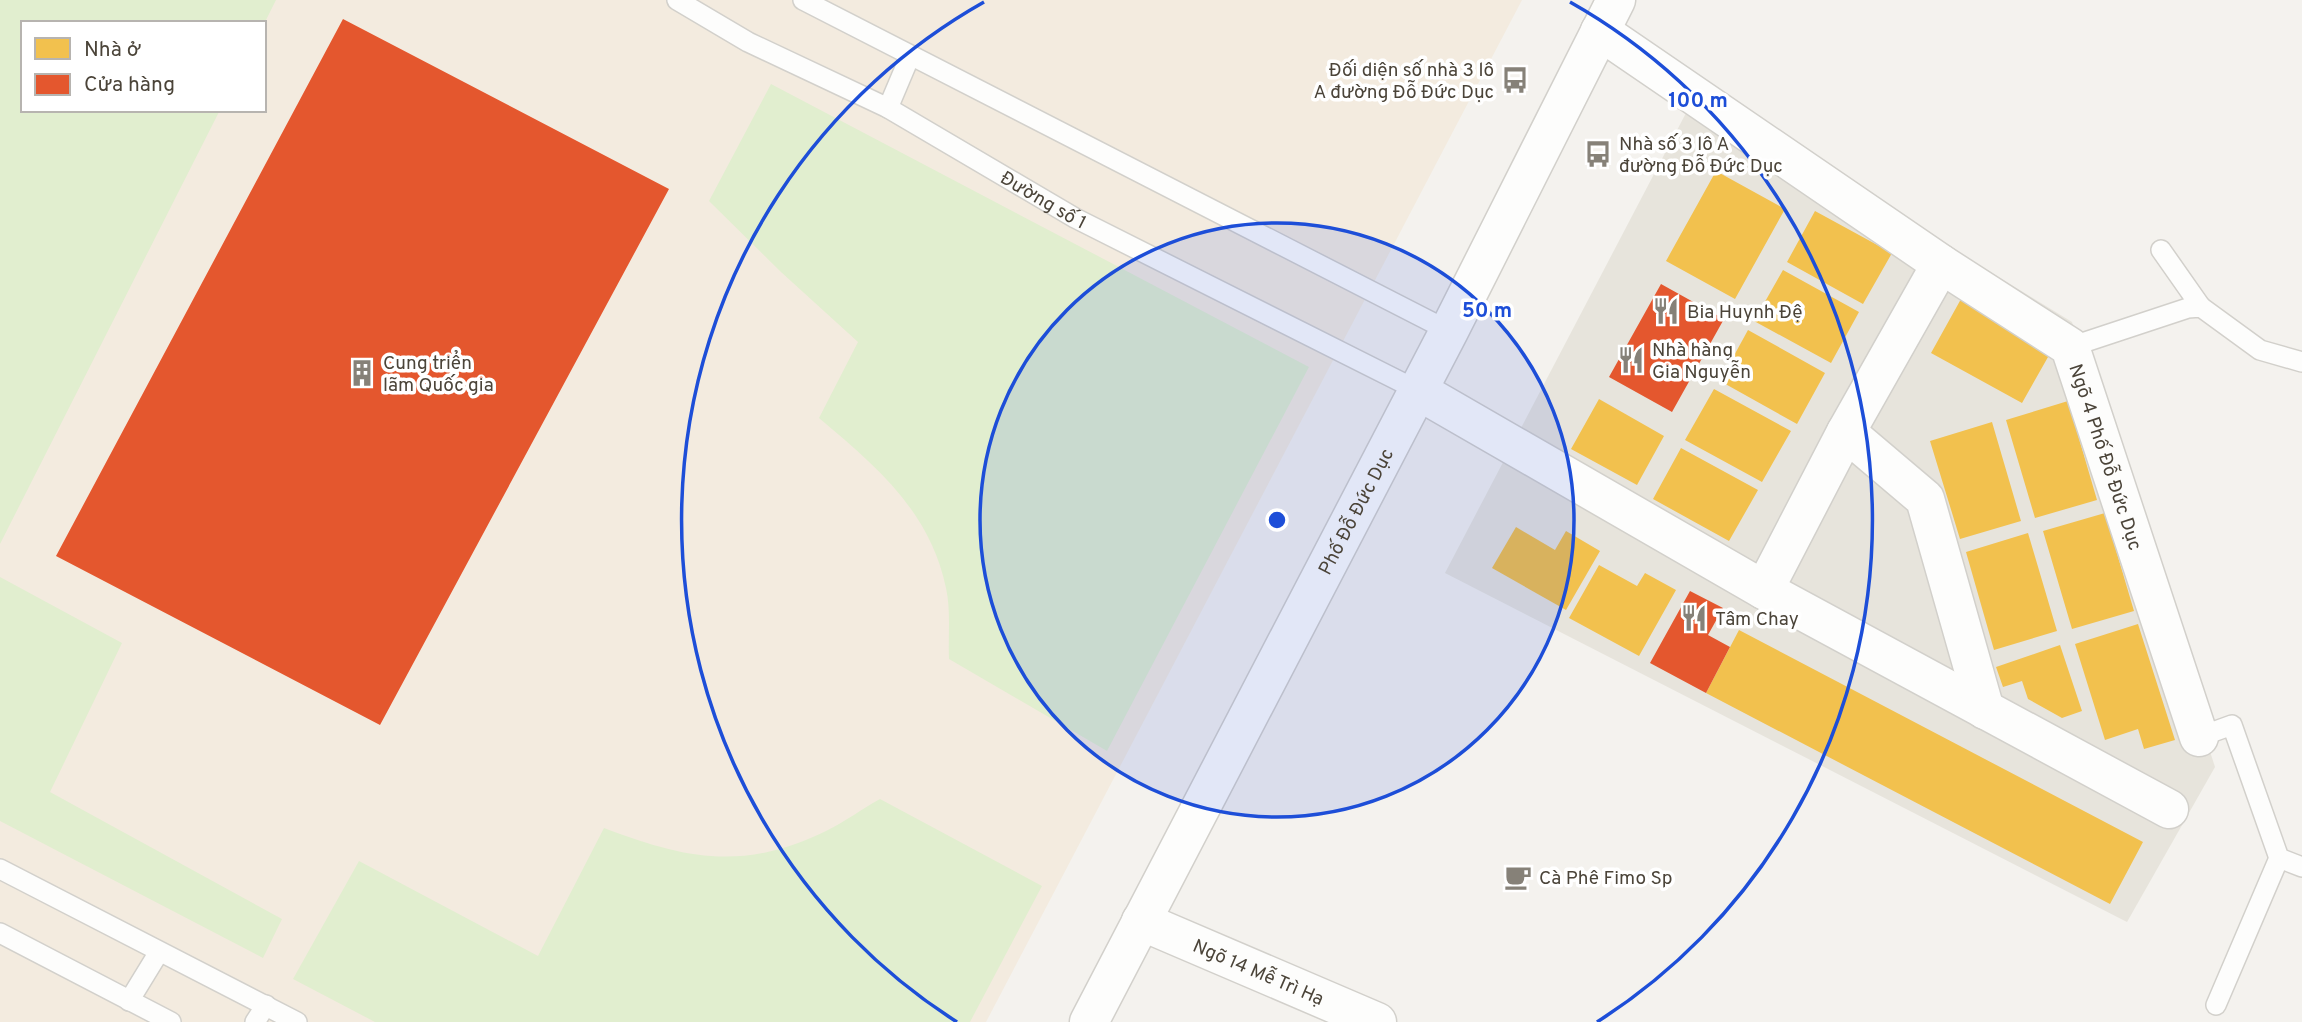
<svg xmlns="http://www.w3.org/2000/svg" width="2302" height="1022" viewBox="0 0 2302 1022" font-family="Overpass,sans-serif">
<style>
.residential{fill:#e7e4dc}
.commercial{fill:#f3ebdf;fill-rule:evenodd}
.green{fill:#e1eecf}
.homes{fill:#f2c14e}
.shops{fill:#e4572e}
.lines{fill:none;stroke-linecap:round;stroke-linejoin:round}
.service-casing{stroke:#d2d0cb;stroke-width:22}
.minor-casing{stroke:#d2d0cb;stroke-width:41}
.tertiary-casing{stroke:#d2d0cb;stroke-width:41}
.service{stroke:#fdfdfc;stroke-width:19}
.minor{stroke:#fdfdfc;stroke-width:38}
.tertiary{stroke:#fdfdfc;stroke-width:38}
.ring{fill:none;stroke:#1d4ed8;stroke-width:3.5}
.labels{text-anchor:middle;stroke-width:7;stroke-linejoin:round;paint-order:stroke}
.poi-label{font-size:19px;fill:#4b4439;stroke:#fff;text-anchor:start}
.street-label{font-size:19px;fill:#4b4439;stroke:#fff}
.centre{fill:#1d4ed8;stroke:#fff;stroke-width:3.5}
.ring-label{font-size:21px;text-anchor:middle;font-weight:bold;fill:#1d4ed8;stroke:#fff;stroke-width:7;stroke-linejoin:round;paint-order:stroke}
</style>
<rect width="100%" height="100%" fill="#f4f2ee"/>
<path class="residential" d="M1697,92L2072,322L2215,767L2127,922L1445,573Z"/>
<path class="commercial" d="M0,0H1522L986,1022H0ZM23,23H264V110H23Z"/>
<path class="green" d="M0,0H276L264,24L23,23V110H220L0,544Z
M771,84L1309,367L1107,751L949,659C948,636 951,610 946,588C930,511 876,466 819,418L858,342L781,272L709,201Z
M0,577L122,643L50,792L282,919L263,958L0,821Z
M880,799L1042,886L970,1022H375L293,979L359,861L538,956L604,828C688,860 745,871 828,830C846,821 862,809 880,799Z"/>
<path class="homes" d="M1716,171L1785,209L1735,299L1666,261Z
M1815,211L1892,253L1863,304L1787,262Z
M1783,270L1859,312L1831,363L1754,321Z
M1961,299L2052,350L2022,403L1931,353Z
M1748,330L1825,373L1797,424L1720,381Z
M1714,389L1791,431L1762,482L1685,440Z
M1599,399L1664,436L1637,485L1571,449Z
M2068,401L2097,500L2035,518L2006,420Z
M1992,422L2021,521L1960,539L1930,441Z
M1681,448L1758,490L1729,541L1653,499Z
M2105,513L2134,611L2072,629L2043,531Z
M1516,527L1555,550L1566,531L1600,551L1566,610L1492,568Z
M2028,533L2057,631L1994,650L1966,552Z
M1599,565L1637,586L1645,573L1676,590L1639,656L1569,618Z
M2138,624L2175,740L2144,749L2138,729L2105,740L2075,644Z
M1739,630L2143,842L2110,904L1706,693Z
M2060,645L2082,711L2062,718L2028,699L2022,681L2003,687L1996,667Z"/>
<path class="shops" d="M343,19L669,189L380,725L56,556Z
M1661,284L1724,319L1672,412L1609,377Z
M1690,591L1723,608L1708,635L1730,647L1706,693L1650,663Z"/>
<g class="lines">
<defs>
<g id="service">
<path id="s1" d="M677,0L748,42L888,108L1075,218L1417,390"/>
<path d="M803,0L1449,331"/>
<path d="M888,108L910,56"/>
<path d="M2161,250L2201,307"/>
<path d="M2070,347L2188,308L2201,307L2260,350L2302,362"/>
<path d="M2199,737L2232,725L2279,858L2302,867"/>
<path d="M0,869L297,1022"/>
<path d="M0,933L171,1022"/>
<path d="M129,1001L159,952"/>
<path d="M2216,1005L2279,858"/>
<path d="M255,1022L266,1005"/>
</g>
<g id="minor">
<path id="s2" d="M1600,31L1941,264L2070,347L2199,737"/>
<path d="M1417,390L1764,590L2169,809"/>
<path d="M1846,432L1941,264"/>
<path d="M1764,590L1846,432L1925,499L1985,710"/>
<path id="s3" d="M1141,921L1377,1022"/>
</g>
<g id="tertiary">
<path id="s4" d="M1089,1022L1449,331L1616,0"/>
</g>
</defs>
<use href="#service" class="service-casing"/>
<use href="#minor" class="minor-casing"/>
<use href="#tertiary" class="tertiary-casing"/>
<use href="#service" class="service"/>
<use href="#minor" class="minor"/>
<use href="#tertiary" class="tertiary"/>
</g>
<circle cx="1277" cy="520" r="297" fill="#1d4ed8" fill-opacity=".12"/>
<g class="ring">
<circle cx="1277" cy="520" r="297"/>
<path d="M957 1022A595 595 0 0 1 984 2M1570 2A595 595 0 0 1 1597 1022"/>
</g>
<defs>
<symbol id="bus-bare" viewBox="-9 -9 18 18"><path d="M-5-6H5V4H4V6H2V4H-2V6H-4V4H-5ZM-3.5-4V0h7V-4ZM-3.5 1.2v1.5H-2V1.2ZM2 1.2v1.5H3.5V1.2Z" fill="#868178" stroke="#fff" stroke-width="2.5" paint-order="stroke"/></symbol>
<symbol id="restaurant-bare" viewBox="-9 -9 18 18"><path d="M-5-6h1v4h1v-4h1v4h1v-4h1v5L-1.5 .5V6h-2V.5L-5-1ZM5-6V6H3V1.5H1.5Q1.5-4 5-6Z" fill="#868178" stroke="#fff" stroke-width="2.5" paint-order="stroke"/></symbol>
<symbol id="building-bare" viewBox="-9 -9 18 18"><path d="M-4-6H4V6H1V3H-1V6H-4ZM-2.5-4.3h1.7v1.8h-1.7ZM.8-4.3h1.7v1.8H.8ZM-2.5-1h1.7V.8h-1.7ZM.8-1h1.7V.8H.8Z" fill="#868178" stroke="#fff" stroke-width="2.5" paint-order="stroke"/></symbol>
<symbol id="cafe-bare" viewBox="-9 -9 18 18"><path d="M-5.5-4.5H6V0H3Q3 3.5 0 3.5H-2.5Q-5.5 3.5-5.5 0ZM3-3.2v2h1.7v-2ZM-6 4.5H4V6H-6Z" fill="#868178" stroke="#fff" stroke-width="2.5" paint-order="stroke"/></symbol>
</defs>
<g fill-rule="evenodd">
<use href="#bus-bare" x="1496" y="61" width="38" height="38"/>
<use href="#bus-bare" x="1579" y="135" width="38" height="38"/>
<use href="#restaurant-bare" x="1647" y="292" width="38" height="38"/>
<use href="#restaurant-bare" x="1612" y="341" width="38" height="38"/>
<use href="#building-bare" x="343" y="354" width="38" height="38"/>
<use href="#restaurant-bare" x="1675" y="599" width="38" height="38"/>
<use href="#cafe-bare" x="1499" y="858" width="38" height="38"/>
</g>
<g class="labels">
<g class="poi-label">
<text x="1494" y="76" text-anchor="end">Đối diện số nhà 3 lô<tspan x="1494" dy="22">A đường Đỗ Đức Dục</tspan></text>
<text x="1619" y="150">Nhà số 3 lô A<tspan x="1619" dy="22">đường Đỗ Đức Dục</tspan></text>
<text x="1687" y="318">Bia Huynh Đệ</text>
<text x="1652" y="356">Nhà hàng<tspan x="1652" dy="22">Gia Nguyễn</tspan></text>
<text x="383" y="369">Cung triển<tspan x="383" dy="22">lãm Quốc gia</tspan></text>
<text x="1715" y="625">Tâm Chay</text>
<text x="1539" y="884">Cà Phê Fimo Sp</text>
</g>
<g class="street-label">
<text dy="7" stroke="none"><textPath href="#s1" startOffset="418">Đường số 1</textPath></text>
<text dy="7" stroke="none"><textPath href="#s2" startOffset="682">Ngõ 4 Phố Đỗ Đức Dục</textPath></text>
<text dy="7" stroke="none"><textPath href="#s4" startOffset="576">Phố Đỗ Đức Dục</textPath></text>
<text dy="7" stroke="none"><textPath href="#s3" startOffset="128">Ngõ 14 Mễ Trì Hạ</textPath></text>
</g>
</g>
<circle cx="1277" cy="520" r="10" class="centre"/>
<g class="ring-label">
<text x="1698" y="107">100 m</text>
<text x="1487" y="317">50 m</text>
</g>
<rect x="21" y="21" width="245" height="91" fill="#ffffff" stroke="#b7b4b0" stroke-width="2"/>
<rect x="35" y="38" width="35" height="21" fill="#f2c14e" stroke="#b7b4b0" stroke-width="2"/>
<text x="84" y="56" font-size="21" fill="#4b4439">Nhà ở</text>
<rect x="35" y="74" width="35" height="21" fill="#e4572e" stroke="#b7b4b0" stroke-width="2"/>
<text x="84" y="91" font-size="21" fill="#4b4439">Cửa hàng</text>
</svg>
